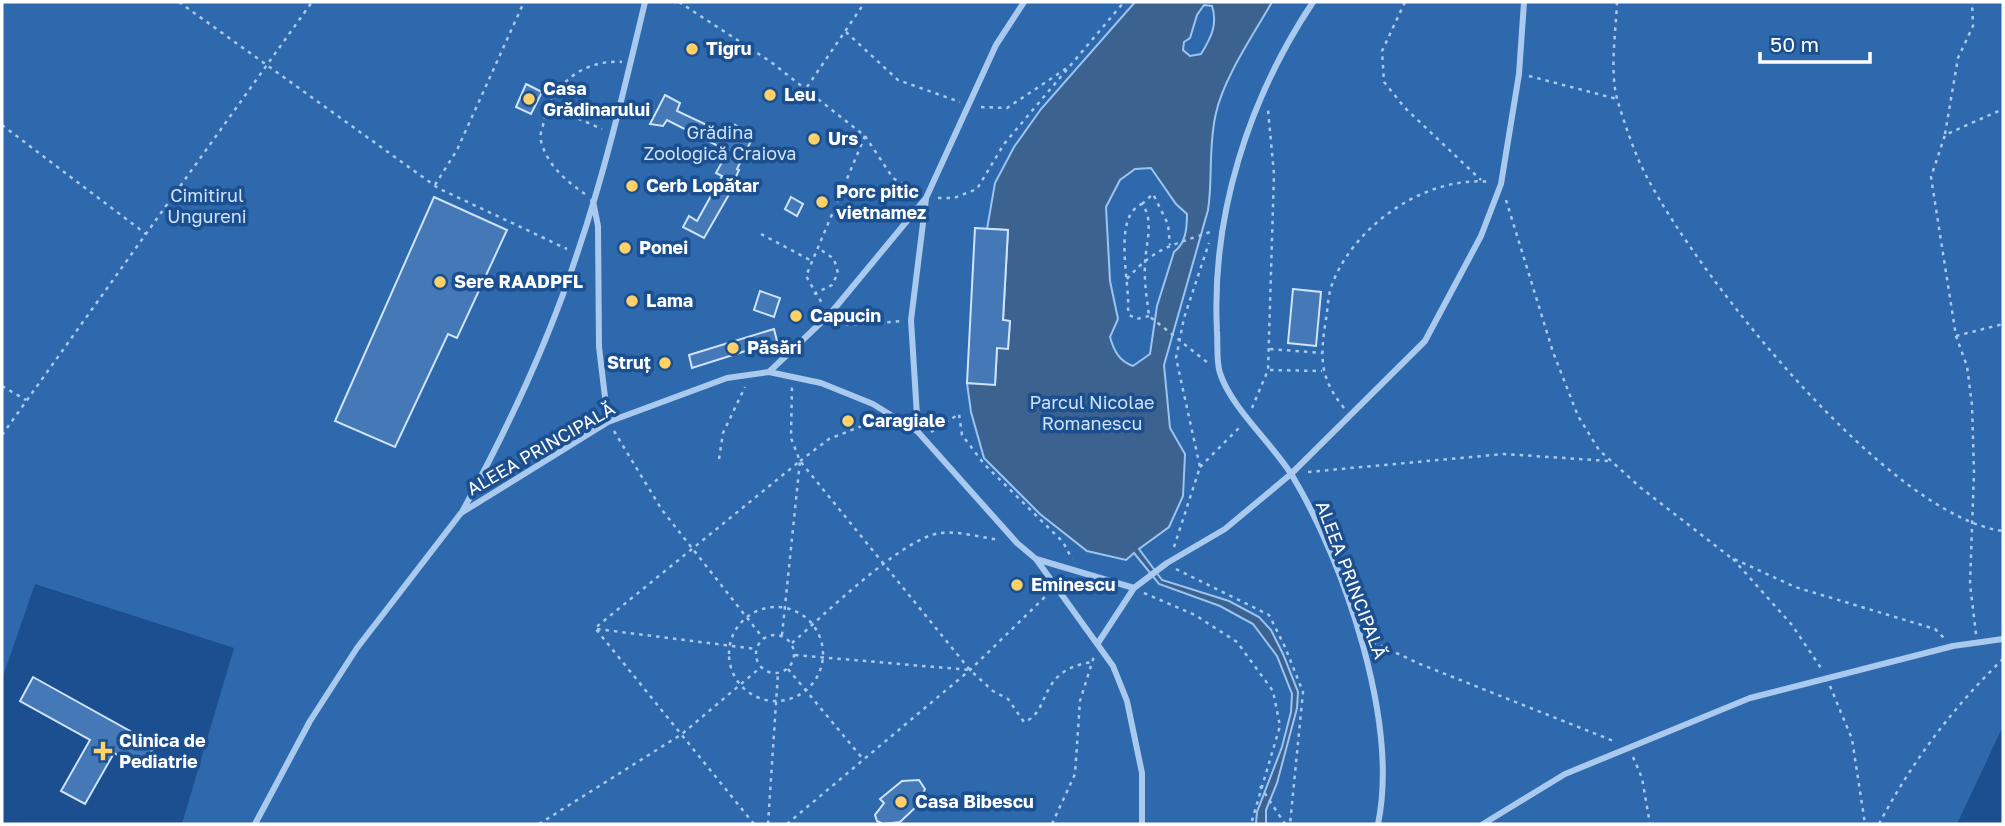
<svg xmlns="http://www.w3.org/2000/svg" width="2005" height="826" viewBox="0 0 2005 826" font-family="'Golos Text',sans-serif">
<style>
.green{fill:#2e69ad}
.water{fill:#3c6290;stroke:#9cc4f0;stroke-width:2;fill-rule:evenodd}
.building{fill:#4478b7;stroke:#cfe3fa;stroke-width:2}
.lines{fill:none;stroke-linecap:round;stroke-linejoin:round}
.path{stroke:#a9c9ee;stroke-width:2.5;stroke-dasharray:3.5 5;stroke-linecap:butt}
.pedestrian{stroke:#a9c9ee;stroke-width:6}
.poi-dot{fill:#ffd166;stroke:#1b4f8f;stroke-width:2.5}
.labels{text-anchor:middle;stroke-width:7;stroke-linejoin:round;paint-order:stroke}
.poi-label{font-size:18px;font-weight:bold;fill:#fff;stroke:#1b4f8f;text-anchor:start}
.park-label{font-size:18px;fill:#cfe3fa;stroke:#1b4f8f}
.street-label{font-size:18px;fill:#fff;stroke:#1b4f8f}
</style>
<rect width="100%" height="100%" fill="#1b4f8f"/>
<path class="green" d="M2,2H2003V726L1957,824H182L234,648L35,584L2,679Z"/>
<path class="water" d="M1135,2H1272C1254,34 1224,77 1216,113C1208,146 1213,178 1208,210L1164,365L1170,428L1185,454L1183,496L1169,527L1139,549L1162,580L1229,601L1259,617L1271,630L1283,654L1298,692L1297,708L1277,783L1266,810V824H1256L1257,812L1282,747L1291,712L1292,694L1277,656L1253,624L1220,606L1159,584L1134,553L1126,560L1087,551L1040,514L984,458L971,412L967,383L995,384L997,348H1008L1010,321L1003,320L1008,230L987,229L995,183L1014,147L1041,109ZM1204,5L1212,6C1218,24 1211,38 1201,54L1190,56L1183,50L1184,42L1190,38L1197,15ZM1151,168L1176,204L1187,214C1187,228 1186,243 1174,252L1157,306L1150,354L1133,366C1119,361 1114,351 1110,337L1118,319L1110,281L1106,207L1120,180L1135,169Z"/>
<path class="building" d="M526,84L542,92L531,114L516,107Z
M665,95L680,103L677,111L730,136L735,125L754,135L737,169L739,170L733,183L735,184L704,238L683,227L689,216L697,221L722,176L716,173L728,151L667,120L663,126L650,124Z
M434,197L507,230L457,338L448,334L395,447L335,421Z
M791,197L803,204L797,216L785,209Z
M975,228L1008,230L1003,320L1010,321L1008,349L997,348L995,385L967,383Z
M1293,289L1321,292L1316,346L1288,343Z
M760,291L780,298L774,317L754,310Z
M774,329L777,341L692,368L689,355Z
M33,677L155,745L142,769L114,753L85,804L61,791L90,740L20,701Z
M919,780L925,789L917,806L900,822L883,824L877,821L875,815L884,803L880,799L902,781Z"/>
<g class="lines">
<path class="path" d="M179,2L438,188L567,249
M679,2L771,62L865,136L806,276L823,305
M1405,2L1382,51L1384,82L1405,108L1481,180
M1617,2C1616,32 1609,73 1618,102C1626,128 1636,158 1649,181C1702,280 1889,516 2003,531
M846,32L898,80L960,102
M1529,76L1617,99
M807,87L865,2
M547,105L602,129
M981,107L1007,108L1070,66
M2,125L146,234
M1945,134L1958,58L1973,26L1972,2
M865,136L893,178L918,194
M435,185L457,150L524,2
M585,194C566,181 547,165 541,141C539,135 543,127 544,121C552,84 584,59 622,62
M938,198H954L977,189L1004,144L1124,2
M1506,200L1553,352L1578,416L1599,450L1641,488L1730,557L1795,587L1935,629L1945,639
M1142,204L1153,194L1168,224L1170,245
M761,234L810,260
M1127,279C1156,246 1174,245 1213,231
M814,294L832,285L838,273L834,259L817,247
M1149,316L1137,319L1129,315L1128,309C1130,282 1112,216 1142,204C1155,220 1145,246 1145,265C1144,282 1147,299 1149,316L1208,363
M838,319L848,325L903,321
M1956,336L2003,324
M1270,349L1322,353
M1270,370L1322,371
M2,386L26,400
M1252,408L1268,370L1274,174L1268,110
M1344,408C1319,377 1320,357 1326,319C1328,307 1328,293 1333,282C1356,224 1427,175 1491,182
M614,431L662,510L763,638
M931,432L959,414L962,435L984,464L1063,542L1072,559
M2,435L312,2
M719,459L723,433L745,387
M800,461L829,439L877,420
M1200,467L1242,425
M1308,472L1504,454L1609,461
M1174,547L1200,467L1176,358L1184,318L1209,243
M1733,559L1792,625L1821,668
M1176,569L1269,615L1285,647L1303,692L1290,824
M1144,593L1195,615L1237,642L1273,691L1280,726L1251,824
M729 654a47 47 0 1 1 94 0a47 47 0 1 1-94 0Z
M597,629L756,649
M1976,634L1970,584L1974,472L1972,405L1967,366L1956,336L1931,177L1945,135L2003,109
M756 654a19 19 0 1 1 38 0a19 19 0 1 1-38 0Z
M782,635L800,461L791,438L792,386
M1373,642L1420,664L1616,742
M792,643C823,616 902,538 940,533C959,531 980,537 999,540
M795,655L970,670
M788,669L863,759
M1830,686L1852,739L1865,824
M1633,757L1642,778L1650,824
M1260,786L1285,824
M539,824L682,734L761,667
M754,824L595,628L800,461L970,670L993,691L1008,699L1024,722C1052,712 1036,670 1092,662
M768,824L778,673
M787,824L970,670L1048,594
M1052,824L1075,774L1080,701L1094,656
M1879,824C1911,763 1954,706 2003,659"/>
<path class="pedestrian" d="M1313,2C1249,98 1211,215 1217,331C1218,344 1216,361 1220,373C1231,408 1274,445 1293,477C1345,564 1399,723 1378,824
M926,199L911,320L918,432L1017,543L1036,559L1113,666L1127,701L1142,773V824
M593,201L598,226L599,347L608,422
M769,372L821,383L873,404L918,432
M462,512C507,430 548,343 577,254C605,172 625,86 645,2
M1036,559L1134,588
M1098,643L1134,588L1167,563L1225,529L1291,474L1425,341L1481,236L1501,184L1519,74L1524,2
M255,824L310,721L357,648L461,513L608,422L727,378L769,372L830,314L926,198L996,45L1024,2
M1483,824L1565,774L1750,698L1953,646L2003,639"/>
</g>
<g class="poi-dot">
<circle cx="692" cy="49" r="7"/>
<circle cx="770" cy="95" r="7"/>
<circle cx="529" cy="99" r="7"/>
<circle cx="814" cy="139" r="7"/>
<circle cx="632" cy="186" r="7"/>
<circle cx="822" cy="202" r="7"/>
<circle cx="625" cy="248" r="7"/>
<circle cx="440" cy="282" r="7"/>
<circle cx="632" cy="301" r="7"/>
<circle cx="796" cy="316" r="7"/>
<circle cx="733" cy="348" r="7"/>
<circle cx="665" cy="363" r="7"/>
<circle cx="848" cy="421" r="7"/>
<circle cx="1017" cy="585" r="7"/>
<path d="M99.5 740.5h7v7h7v7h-7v7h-7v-7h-7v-7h7z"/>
<circle cx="901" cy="802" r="7"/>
</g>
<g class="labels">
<g class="poi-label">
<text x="706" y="55">Tigru</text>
<text x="543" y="95">Casa<tspan x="543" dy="21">Grădinarului</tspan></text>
<text x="784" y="101">Leu</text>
<text x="828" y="145">Urs</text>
<text x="646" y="192">Cerb Lopătar</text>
<text x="836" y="198">Porc pitic<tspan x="836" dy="21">vietnamez</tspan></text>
<text x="639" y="254">Ponei</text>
<text x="454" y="288">Sere RAADPFL</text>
<text x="646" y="307">Lama</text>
<text x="810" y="322">Capucin</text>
<text x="747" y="354">Păsări</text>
<text x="651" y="369" text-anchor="end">Struț</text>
<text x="862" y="427">Caragiale</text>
<text x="1031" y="591">Eminescu</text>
<text x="119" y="747">Clinica de<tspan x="119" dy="21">Pediatrie</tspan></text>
<text x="915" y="808">Casa Bibescu</text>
</g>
<g class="park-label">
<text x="720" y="139">Grădina<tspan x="720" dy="21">Zoologică Craiova</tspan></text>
<text x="207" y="202">Cimitirul<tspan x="207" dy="21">Ungureni</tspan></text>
<text x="1092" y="409">Parcul Nicolae<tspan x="1092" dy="21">Romanescu</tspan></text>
</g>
<g class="street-label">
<text transform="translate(541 449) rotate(-30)" y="6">ALEEA PRINCIPALĂ</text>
<text transform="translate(1351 580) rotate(69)" y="6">ALEEA PRINCIPALĂ</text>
</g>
</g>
<rect width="2005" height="826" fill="none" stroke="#ffffff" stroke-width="7"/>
<path d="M1760 52v10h110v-10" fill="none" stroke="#ffffff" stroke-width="3.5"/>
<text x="1770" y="52" font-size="21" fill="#ffffff" stroke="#1b4f8f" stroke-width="5" paint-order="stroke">50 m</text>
</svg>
